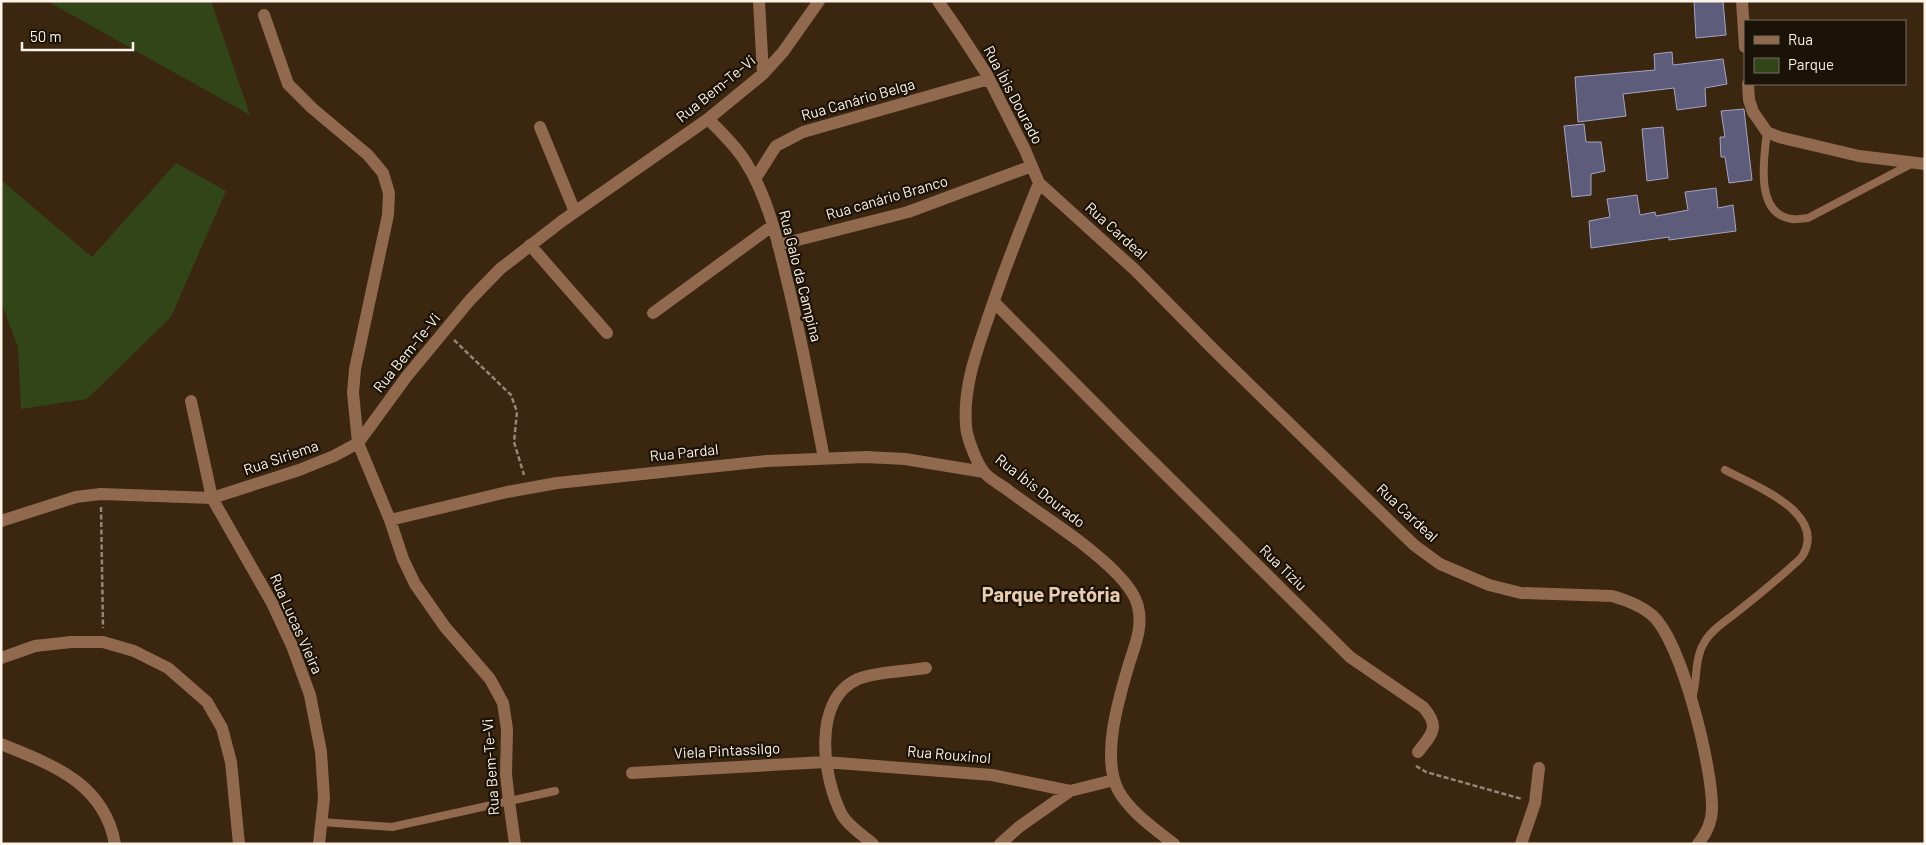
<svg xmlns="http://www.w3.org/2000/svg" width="1926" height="845" viewBox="0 0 1926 845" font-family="Barlow,sans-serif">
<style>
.green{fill:#324519}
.building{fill:#5d5c7a;stroke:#a4a4c5}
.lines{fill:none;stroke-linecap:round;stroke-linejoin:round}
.path{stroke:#968675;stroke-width:2.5;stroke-dasharray:5 2.5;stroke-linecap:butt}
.service{stroke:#90694e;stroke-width:8}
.minor{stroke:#90694e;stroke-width:12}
.tertiary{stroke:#90694e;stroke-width:12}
.labels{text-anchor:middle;stroke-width:4.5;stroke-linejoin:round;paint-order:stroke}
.street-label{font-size:15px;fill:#fef3e8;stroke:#1b1208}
.district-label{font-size:20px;font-weight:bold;fill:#e8cdb1;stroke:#1b1208}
</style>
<rect width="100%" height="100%" fill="#3b260f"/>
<path class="green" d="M47,1H211L250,115Z
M176,163L226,191L171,317L87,399L21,409L18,347L1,302V180L92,257Z"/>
<path class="building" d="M1694,1H1723L1726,35L1696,38Z
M1672,52L1673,65L1723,59L1727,84L1705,88L1706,106L1677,110L1674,88L1623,94L1626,116L1578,122L1575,77L1655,70L1654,54Z
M1744,109L1752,180L1729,183L1725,157H1721L1720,137H1725L1721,111Z
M1584,124L1586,142H1601L1605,171L1591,174V195L1572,197L1564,126Z
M1663,127L1668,178L1647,181L1642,129Z
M1716,188L1718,208L1733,205L1736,231L1669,240V237L1591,248L1589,221L1610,217L1607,199L1637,195L1640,215L1655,212L1656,216L1688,210L1685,192Z"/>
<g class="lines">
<path class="path" d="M454,340L511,395L517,412L514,442L524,475
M101,507L103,628
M1416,766L1426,772L1522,799"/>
<path class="service" d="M1767,132C1764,158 1754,214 1792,219C1797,220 1803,218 1808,218L1913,163
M1692,698C1698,680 1694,659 1704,643C1711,630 1726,621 1737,612C1755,598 1773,583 1790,568C1794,564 1800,560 1803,555C1827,512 1753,485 1725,470
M321,822L392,827L555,791"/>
<path class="minor" d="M759,1L763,74
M938,1L958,30L986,73L1025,150L1039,183L1135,270L1216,352L1414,545L1440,564L1489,585L1521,593L1612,596C1626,600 1642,606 1653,616C1682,643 1713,769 1712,809C1712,822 1706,834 1698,844
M1742,1L1745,47
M264,15L288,84L312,108L368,155L383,173L389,193L388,215L355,369L353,393L358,443L390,520L403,559L415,584L445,627L490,679L503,703L507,729L506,774L509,801L515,844
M1748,84L1749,100L1753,112L1767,132L1779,137L1859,156L1925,164
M708,119C721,132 735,145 745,161C767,195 777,238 786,276C801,336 812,397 824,458
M540,127L575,212
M755,179L776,146L803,132L989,79
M1039,183C1021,227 1004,270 989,315C977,351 963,386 966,425C966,436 977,464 984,472C990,480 1002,485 1009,491C1032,508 1056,524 1079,541C1098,556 1133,583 1138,607C1143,627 1135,645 1129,664C1119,698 1101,756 1118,790C1130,812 1155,829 1174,844
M530,245L607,333
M778,245L908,212L1032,166
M994,302L1132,441L1350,657L1423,707C1441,727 1432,734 1418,752
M653,313L772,226
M191,401L212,498L272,603L292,646L310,695L321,752L324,798L319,844
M390,520L507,492L557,483L767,461L866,457L905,459L984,472
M1,521L76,497L101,494L212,498L299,470L334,456L358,443L407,376L470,300L500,269L562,221L708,119L763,74L783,52L819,1
M1,744C53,765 104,783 115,844
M632,773L825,762L992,775L1070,791
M873,844C863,835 849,827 842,815C823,779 811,700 858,679C874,672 907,671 926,668
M1000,844L1019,827L1070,791L1114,780
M1521,844L1535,803L1539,768"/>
<path class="tertiary" d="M1,658L35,646L71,642H103L134,651L168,668L207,702L222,728L231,762L239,844"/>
</g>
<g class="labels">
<g class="street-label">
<text transform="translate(716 89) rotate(-39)" y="5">Rua Bem-Te-Vi</text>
<text transform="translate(1013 95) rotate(62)" y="5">Rua Íbis Dourado</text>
<text transform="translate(858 100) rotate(-16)" y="5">Rua Canário Belga</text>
<text transform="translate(887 198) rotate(-16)" y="5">Rua canário Branco</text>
<text transform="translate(1116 231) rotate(42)" y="5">Rua Cardeal</text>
<text transform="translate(800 276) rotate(76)" y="5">Rua Galo da Campina</text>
<text transform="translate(407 353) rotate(-51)" y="5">Rua Bem-Te-Vi</text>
<text transform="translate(684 453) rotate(-6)" y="5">Rua Pardal</text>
<text transform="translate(281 458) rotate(-19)" y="5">Rua Siriema</text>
<text transform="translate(1040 491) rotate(38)" y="5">Rua Íbis Dourado</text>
<text transform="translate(1407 513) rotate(43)" y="5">Rua Cardeal</text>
<text transform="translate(1283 568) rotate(44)" y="5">Rua Tiziu</text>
<text transform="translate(296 624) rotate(66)" y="5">Rua Lucas Vieira</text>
<text transform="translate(727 751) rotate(-3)" y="5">Viela Pintassilgo</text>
<text transform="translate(949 755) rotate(5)" y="5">Rua Rouxinol</text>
<text transform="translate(491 767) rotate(-94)" y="5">Rua Bem-Te-Vi</text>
</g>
<g class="district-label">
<text x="1051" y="602">Parque Pretória</text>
</g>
</g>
<rect width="1926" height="845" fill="none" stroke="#fef3e8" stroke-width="5"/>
<rect x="1744" y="20" width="162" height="65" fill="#1b1208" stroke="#766c62"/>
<rect x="1754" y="36" width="25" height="8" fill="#90694e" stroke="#766c62"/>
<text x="1788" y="45" font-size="15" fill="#fef3e8">Rua</text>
<rect x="1754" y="58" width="25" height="15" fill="#324519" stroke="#766c62"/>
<text x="1788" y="70" font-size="15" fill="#fef3e8">Parque</text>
<path d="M22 42v8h111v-8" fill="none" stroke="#fef3e8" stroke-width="2.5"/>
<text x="30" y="42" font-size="15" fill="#fef3e8" stroke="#1b1208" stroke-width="4" paint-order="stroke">50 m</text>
</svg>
